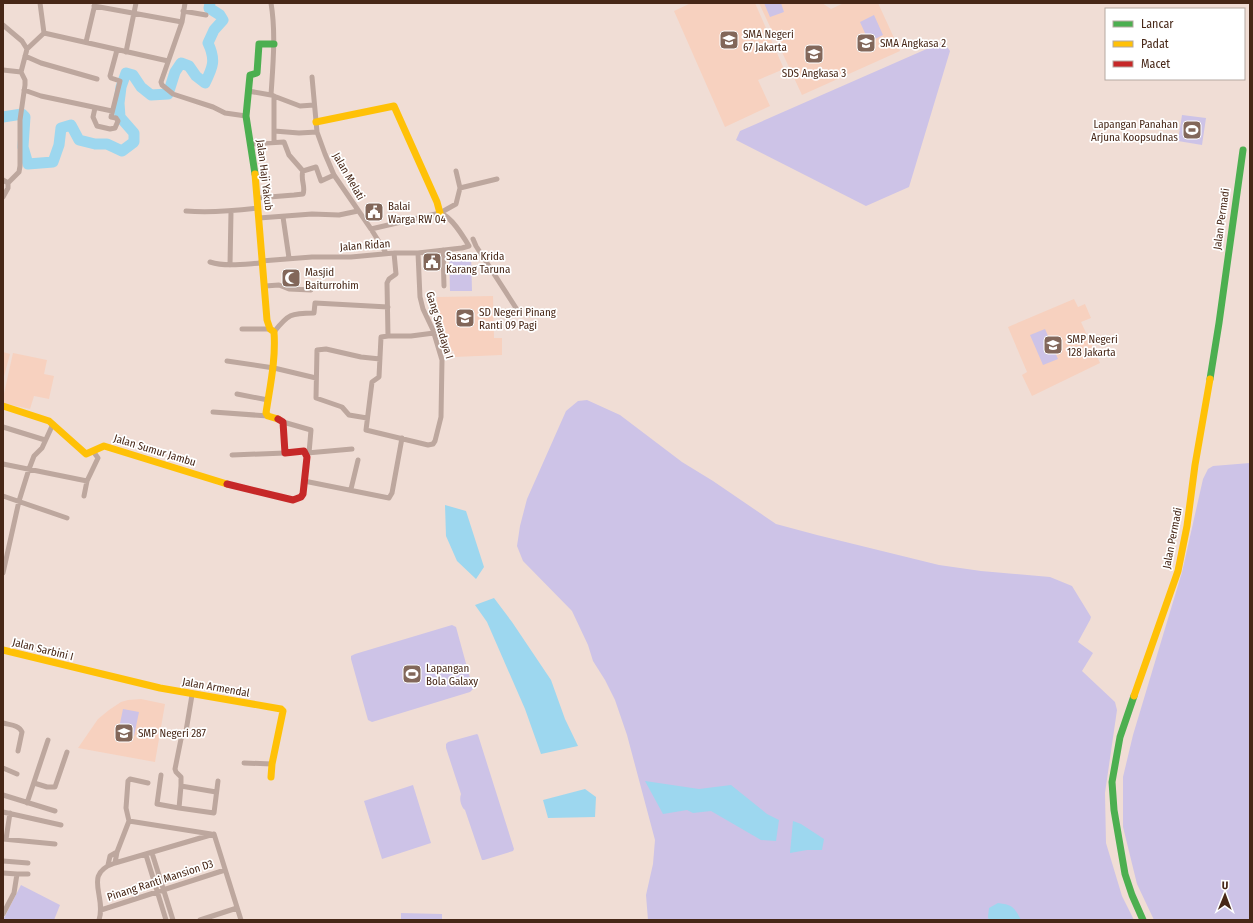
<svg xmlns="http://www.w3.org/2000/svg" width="1253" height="923" viewBox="0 0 1253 923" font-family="'Fira Sans Condensed',sans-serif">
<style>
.built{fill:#f7d1bf}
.green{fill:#cdc3e7}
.water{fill:#9dd7ef}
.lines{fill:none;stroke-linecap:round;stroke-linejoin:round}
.river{stroke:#9dd7ef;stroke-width:11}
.street{stroke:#bda79e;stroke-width:5}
.fast{stroke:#4caf50;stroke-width:7}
.slow{stroke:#ffc107;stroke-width:7}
.jam{stroke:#c62828;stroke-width:7}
.labels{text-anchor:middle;stroke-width:3.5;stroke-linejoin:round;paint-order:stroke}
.poi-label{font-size:11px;fill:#472717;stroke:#fff;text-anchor:start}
.street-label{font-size:11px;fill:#472717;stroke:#fff}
</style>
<rect width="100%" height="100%" fill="#f0ddd5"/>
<path class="built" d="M691,3H755L784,69L758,80L770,106L725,127L674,11Z
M759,3H822L831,9L844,3H878L900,51L802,95Z
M493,296L494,338H502V355L454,357V351H444L441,342L437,340V297Z
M1074,299L1078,307L1085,304L1091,318L1081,322L1100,363L1032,396L1022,375L1027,372L1008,327Z
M3,352L10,354L3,380Z
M13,353L47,360L44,374L54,376L49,399L34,396L30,409L3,403V398Z
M141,699L165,704L155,762L78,748L98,719L109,710L121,702L128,700Z"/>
<path class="green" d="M764,3H781L784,12L770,17Z
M874,15L883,35L869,42L860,22Z
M938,44C944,44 947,46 950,51L909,187L866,206L736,140L740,131Z
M1182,115L1206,118L1202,145L1178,141Z
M471,254L472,291H450L449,255Z
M1045,329L1058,359L1043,365L1030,335Z
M587,400L620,415L682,462L713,481L776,524L817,535L939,565L981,571L1050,577L1072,586L1091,617L1090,620L1078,642L1093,653L1082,671L1115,702L1117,710L1105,793L1106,843L1122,896L1134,920H648L646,895L653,864L655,840L627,735L615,700L605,680L593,661L588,645L572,611L523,561L517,546L520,526L527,499L566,411L578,401Z
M1250,463V920H1154L1137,884L1123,827V777L1133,735L1182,572L1203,479L1208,469L1213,466Z
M452,625L456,627L473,689L470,692L372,722L368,720L351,659V656L355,654Z
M123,709L139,712L134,736L118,733Z
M477,734L478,735L514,849L513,851L484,860H482L465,810C461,807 459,799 461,794L446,748V744L448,742Z
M413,785L431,843L382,859L364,801Z
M21,885L60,905L54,920H3Z
M401,913L442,914V920H401Z"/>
<path class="water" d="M445,505L466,511L484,567L476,579L457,561L446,536Z
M494,598L512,622L551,680L565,719L578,746L541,754L525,709L487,622L475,605Z
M645,781L699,789L731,785L767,814L779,820L776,841L761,840L711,811L693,813L687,810L663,814Z
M585,789L596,797L595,817L548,818L543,800Z
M793,821L801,824L824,839L822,850H807L790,853Z
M998,903C1013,905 1014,907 1021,920H989L988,917L989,908Z"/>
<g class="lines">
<path class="river" d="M3,117L22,114L25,117L23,147L28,164L53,162L59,145L61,128L71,125L79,140L95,144H107L122,151L134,142V133L120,117L119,103L121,87L126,73L133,75L141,87L151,95L168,94L175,72L181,63L189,66L196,76L205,83C213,67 216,60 208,43L214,30L223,20L220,15L209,8L210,3"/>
<path class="street" d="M40,3L44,33
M271,3C276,33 273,64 271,95
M94,6L182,22L161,82L162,85L173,94L179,96L213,107L225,113L246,116
M183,11L206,15
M182,22L185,3
M3,25L22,41L27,49
M44,33L168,61
M86,42L95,4
M126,52L136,3
M25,56L41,63L97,79
M3,70L21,72
M312,77L317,132L325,154L334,175L371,229L386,253
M24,90L41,96L112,111
M248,91L271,95L300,106L314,105
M95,108L93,117L97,126L110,129L115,128L118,121L116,118L111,117L120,81L111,78L110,76L117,50
M274,131L299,133L317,132
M274,142V96
M250,144L284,142L289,155L303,171
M303,171L316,167L321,181L334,175
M3,180L8,183
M8,183L19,172L20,166V120L25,85V80L21,72L27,49L44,33
M460,188L497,179
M3,197L8,188V183
M257,198L294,195L303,194C306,187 300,179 303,171
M186,211C210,213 233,211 258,208
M283,217L289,258
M259,218L312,214L339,215L358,211
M371,229L440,213L456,204L460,188L456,171
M473,239L476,246L516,308L518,314
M443,250L444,286
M394,253L396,274L389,279L387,283L388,336L381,337L379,377L372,382L366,430L428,445L433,444L435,441L441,417L442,360L433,330L423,309L420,297L418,253
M261,261L312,257H351L394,253H418L462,248L469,246C463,236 451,216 440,213
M210,262C226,267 245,264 261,263
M230,265L231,212
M265,286L279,285L289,289L311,290
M242,329H270
M274,332C288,314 291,313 314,313L315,303L388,307
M388,336H411L434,333
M227,361L274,368L316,378
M237,394L268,400
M213,412L268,416
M367,418L349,415L342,407L316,398L317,350L326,349L361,357L380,359
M283,422L311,430L309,453
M3,427L45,440
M307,453L352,449
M232,455L285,453
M3,464L87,481
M304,481L389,498L392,493L402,438
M351,489L358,460
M3,496L67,518
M84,496L87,481L98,458L93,451
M3,573L19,501L29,469L34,456L42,448L53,424
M3,723C10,725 19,725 22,732L18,751
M244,763L272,764
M3,768L17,774
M161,775L157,804L179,808L214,813L218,781
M34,783L47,787H55L67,752
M181,786V777L176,772L175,769L181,739L186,731L192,695
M3,795L55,811
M27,803L48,740
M179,808L181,786L216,792
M3,812L61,825
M129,821L211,834
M129,821L126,808L128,781L130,779L148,783
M214,834L241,920
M3,839L55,844
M6,839L10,813
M152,853L173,920
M146,855L166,920
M3,861L28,863
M115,863L117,852L129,821
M108,865L110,856L117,852
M3,873L17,874L14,893L3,914
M17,874H28
M101,910L225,870
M99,920C107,896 82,874 115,863L214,834
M200,920L237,908"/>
<path class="fast" d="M255,174L246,116L250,75L257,73L259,44H274
M1210,379L1219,323L1243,150
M1134,696L1120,737L1112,782L1114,810L1125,874L1132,895L1143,920"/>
<path class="slow" d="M316,122L394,106L437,202L440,213
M255,174L267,320L270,329L274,332C276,360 270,386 266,413L268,416L278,419
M3,406L49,421L86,454L104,446L227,484
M3,650L160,688L281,709L283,711L272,764L271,777
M1134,696L1178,571L1187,526L1195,465L1210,379"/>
<path class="jam" d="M227,484L293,500L301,497L303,494L307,457L304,451L285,453L283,422L278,419"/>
</g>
<defs>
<symbol id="school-square" viewBox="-11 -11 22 22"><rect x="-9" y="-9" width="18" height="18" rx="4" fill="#82675a" stroke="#fff"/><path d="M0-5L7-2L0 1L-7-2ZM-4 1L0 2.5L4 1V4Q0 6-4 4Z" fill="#fff"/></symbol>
<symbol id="stadium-square" viewBox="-11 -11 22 22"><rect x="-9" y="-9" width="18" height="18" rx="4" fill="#82675a" stroke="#fff"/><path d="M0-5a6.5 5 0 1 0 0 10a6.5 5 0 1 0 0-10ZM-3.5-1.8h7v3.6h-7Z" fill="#fff"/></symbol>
<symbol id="civic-square" viewBox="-11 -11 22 22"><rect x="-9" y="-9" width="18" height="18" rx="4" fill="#82675a" stroke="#fff"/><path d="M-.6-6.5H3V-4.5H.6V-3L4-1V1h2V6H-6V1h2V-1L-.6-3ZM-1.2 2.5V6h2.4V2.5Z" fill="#fff"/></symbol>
<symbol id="mosque-square" viewBox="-11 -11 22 22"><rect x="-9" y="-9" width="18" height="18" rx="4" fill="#82675a" stroke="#fff"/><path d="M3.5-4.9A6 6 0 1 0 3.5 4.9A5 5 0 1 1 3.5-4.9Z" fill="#fff"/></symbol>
</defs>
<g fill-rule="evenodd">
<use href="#school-square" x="718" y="29" width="22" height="22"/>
<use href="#school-square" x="855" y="32" width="22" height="22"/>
<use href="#school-square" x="803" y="43" width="22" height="22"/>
<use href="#stadium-square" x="1181" y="119" width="22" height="22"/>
<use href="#civic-square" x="363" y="201" width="22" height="22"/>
<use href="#civic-square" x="421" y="251" width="22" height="22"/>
<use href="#mosque-square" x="280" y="267" width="22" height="22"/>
<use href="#school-square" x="454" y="307" width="22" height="22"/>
<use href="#school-square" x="1042" y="334" width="22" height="22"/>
<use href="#stadium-square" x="401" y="663" width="22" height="22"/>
<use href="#school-square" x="113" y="722" width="22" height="22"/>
</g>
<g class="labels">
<g class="poi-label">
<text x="743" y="38">SMA Negeri<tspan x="743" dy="13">67 Jakarta</tspan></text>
<text x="880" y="47">SMA Angkasa 2</text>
<text x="814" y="77" text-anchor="middle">SDS Angkasa 3</text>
<text x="1178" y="128" text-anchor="end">Lapangan Panahan<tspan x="1178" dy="13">Arjuna Koopsudnas</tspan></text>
<text x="388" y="210">Balai<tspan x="388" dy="13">Warga RW 04</tspan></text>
<text x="446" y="260">Sasana Krida<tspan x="446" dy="13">Karang Taruna</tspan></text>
<text x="305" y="276">Masjid<tspan x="305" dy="13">Baiturrohim</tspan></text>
<text x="479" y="316">SD Negeri Pinang<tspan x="479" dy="13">Ranti 09 Pagi</tspan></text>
<text x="1067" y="343">SMP Negeri<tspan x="1067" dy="13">128 Jakarta</tspan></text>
<text x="426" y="672">Lapangan<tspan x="426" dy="13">Bola Galaxy</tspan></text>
<text x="138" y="737">SMP Negeri 287</text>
</g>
<g class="street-label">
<text transform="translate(265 175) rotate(83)" y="4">Jalan Haji Yakub</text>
<text transform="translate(349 176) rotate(60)" y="4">Jalan Melati</text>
<text transform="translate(1221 219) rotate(-82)" y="4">Jalan Permadi</text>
<text transform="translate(365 245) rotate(-4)" y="4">Jalan Ridan</text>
<text transform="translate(440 325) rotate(73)" y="4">Gang Swadaya I</text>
<text transform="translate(155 450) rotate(17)" y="4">Jalan Sumur Jambu</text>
<text transform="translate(1172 538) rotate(-79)" y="4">Jalan Permadi</text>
<text transform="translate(43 649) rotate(14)" y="4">Jalan Sarbini I</text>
<text transform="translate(216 687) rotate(10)" y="4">Jalan Armendal</text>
<text transform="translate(160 880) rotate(-18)" y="4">Pinang Ranti Mansion D3</text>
</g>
</g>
<rect width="1253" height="923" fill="none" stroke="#472717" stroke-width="8"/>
<rect x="1105" y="8" width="140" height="72" fill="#ffffff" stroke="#b5a9a2"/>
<rect x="1113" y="21" width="20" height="6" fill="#4caf50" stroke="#b5a9a2"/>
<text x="1141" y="28" font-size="12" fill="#472717">Lancar</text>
<rect x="1113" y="41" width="20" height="6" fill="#ffc107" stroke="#b5a9a2"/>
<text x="1141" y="48" font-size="12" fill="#472717">Padat</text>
<rect x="1113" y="61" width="20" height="6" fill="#c62828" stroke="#b5a9a2"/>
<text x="1141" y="68" font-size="12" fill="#472717">Macet</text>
<g transform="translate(1225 895) rotate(1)" stroke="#ffffff" stroke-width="3" paint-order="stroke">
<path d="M0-3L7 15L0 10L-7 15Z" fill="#472717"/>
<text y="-6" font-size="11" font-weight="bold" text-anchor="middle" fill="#472717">U</text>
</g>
</svg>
